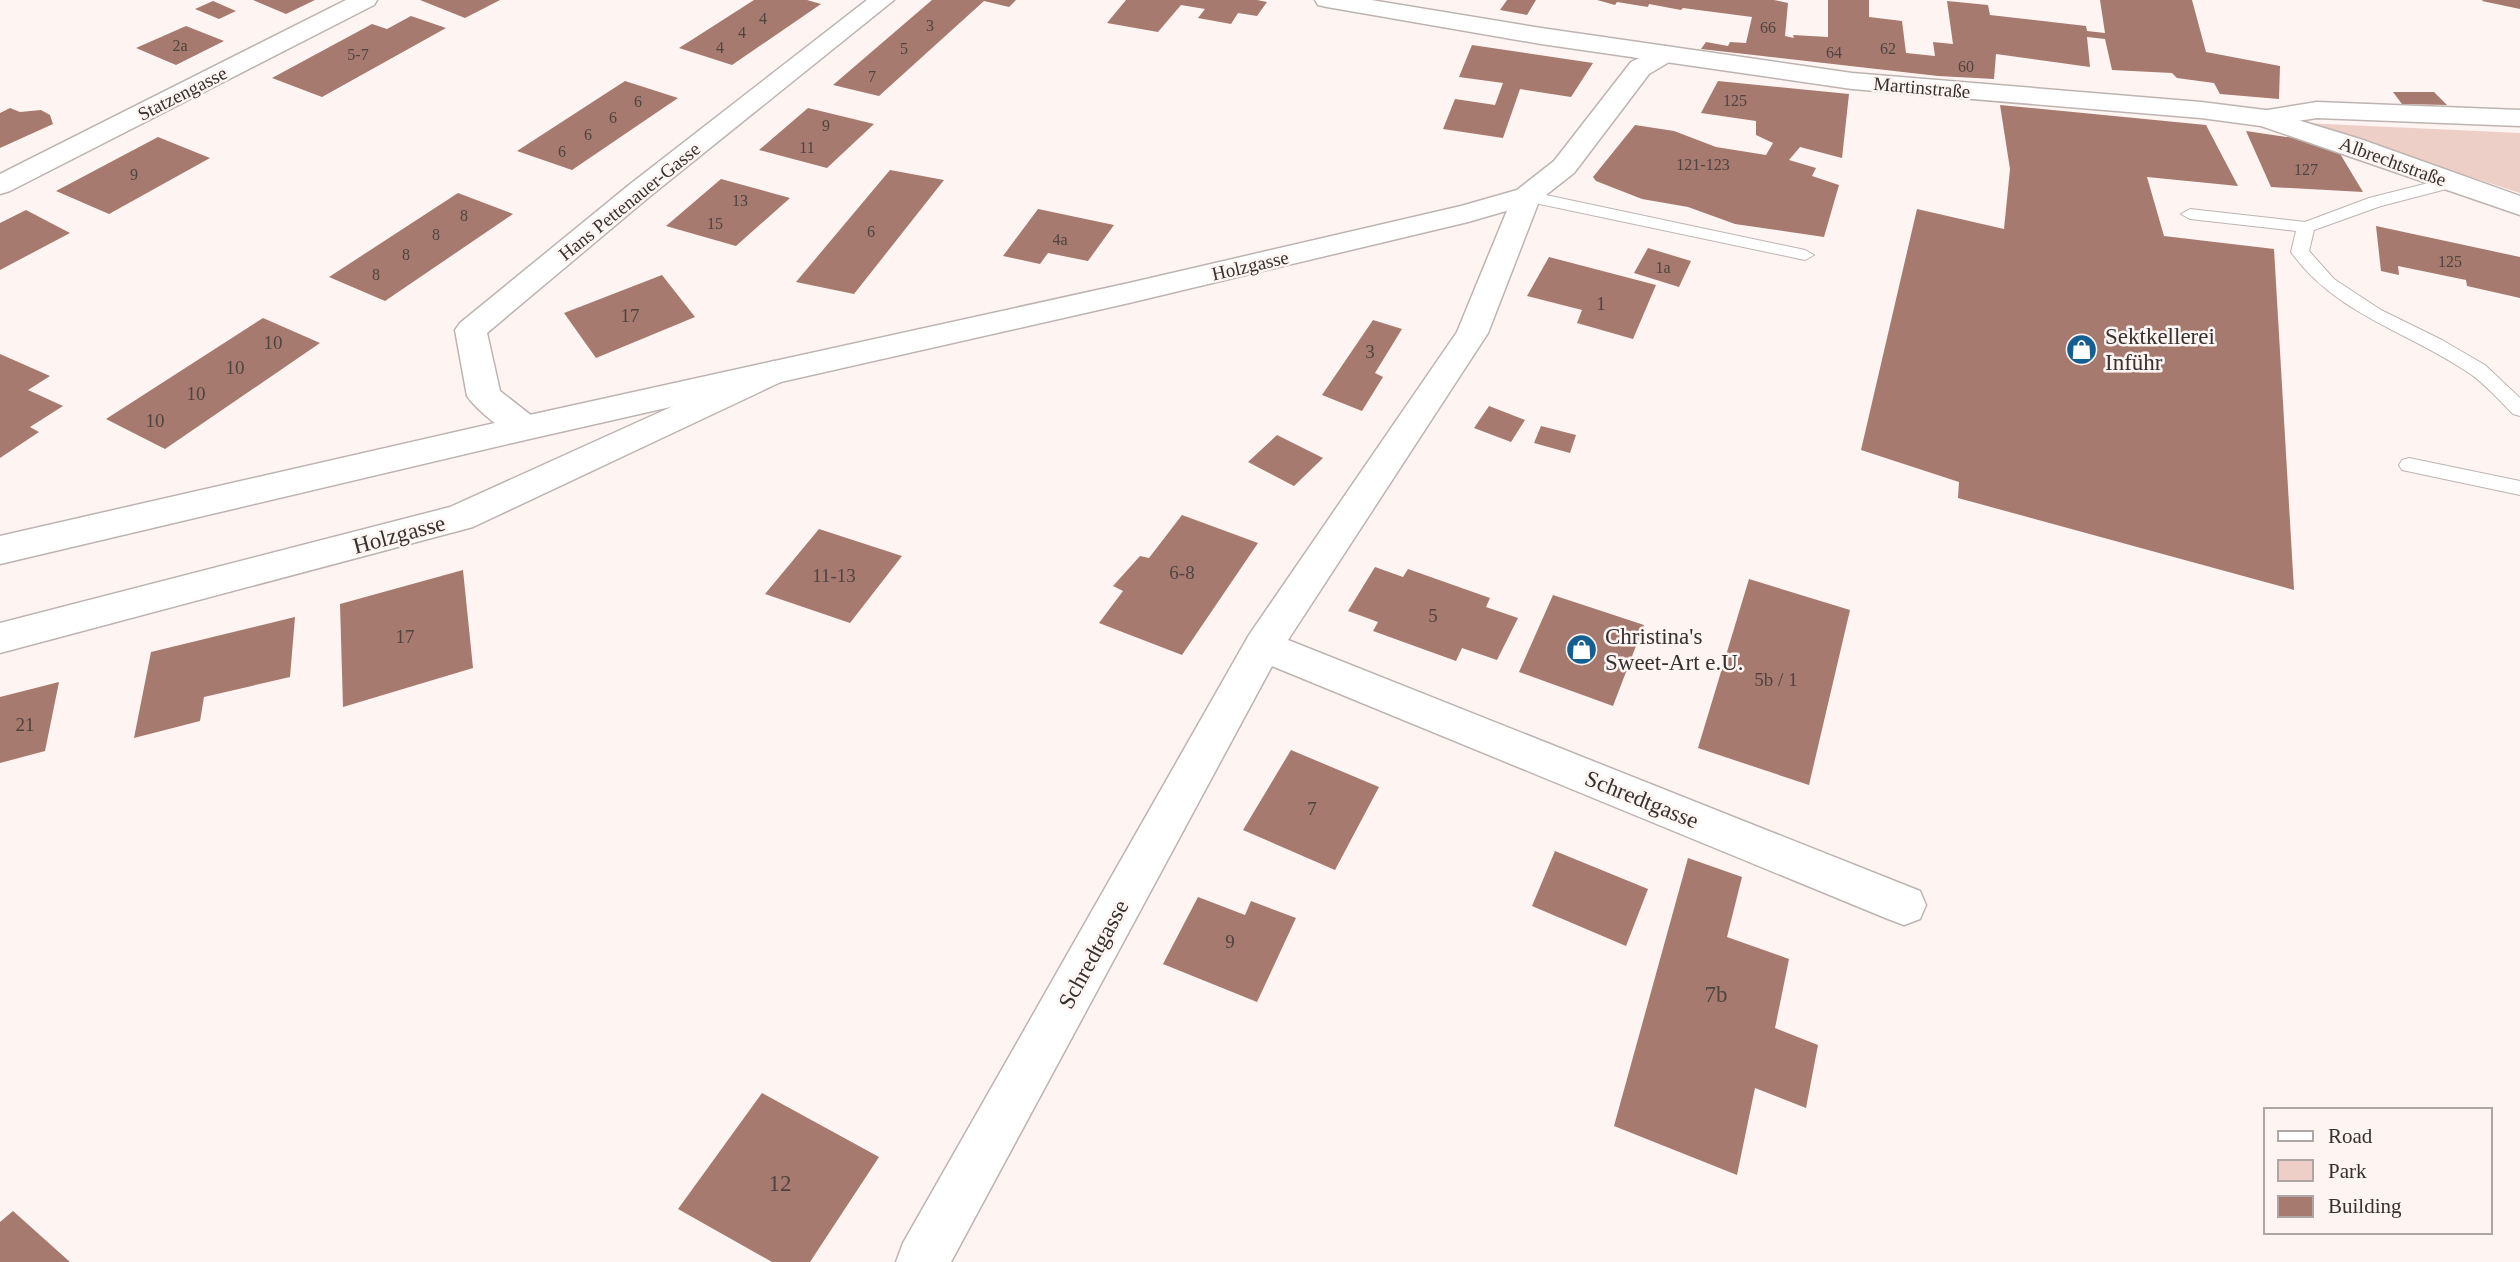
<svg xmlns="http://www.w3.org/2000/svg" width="2520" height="1262" viewBox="0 0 2520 1262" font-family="Georgia,serif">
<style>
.green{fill:#edcfc8}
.building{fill:#a67a6f}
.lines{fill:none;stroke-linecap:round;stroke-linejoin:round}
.service-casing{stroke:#bdb4b1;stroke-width:2}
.minor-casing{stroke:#bdb4b1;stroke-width:3}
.tertiary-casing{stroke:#bdb4b1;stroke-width:3}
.secondary-casing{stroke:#bdb4b1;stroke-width:3}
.service{fill:#fff;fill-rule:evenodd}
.minor{fill:#fff;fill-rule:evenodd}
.tertiary{fill:#fff;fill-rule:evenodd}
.secondary{fill:#fff;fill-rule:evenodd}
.labels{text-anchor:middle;stroke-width:5;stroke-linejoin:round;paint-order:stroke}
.far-number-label{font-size:16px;fill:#504340}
.far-street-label{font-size:19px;fill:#343130;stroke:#fef4f2}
.number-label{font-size:19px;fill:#504340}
.poi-label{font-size:23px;fill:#343130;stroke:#fef4f2;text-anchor:start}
.street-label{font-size:23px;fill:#343130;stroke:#fef4f2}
.near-number-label{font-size:23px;fill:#504340}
</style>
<rect width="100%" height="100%" fill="#fef4f2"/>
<path class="green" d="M2304,123L2520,133V193Z"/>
<path class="building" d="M253,0H315L286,14Z
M420,0H500L465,18Z
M754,0H807L821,4L732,65L679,48Z
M932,0H1016L1009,7L984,1L879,96L833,85Z
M1126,0H1257L1267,2L1257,16L1238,13L1231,24L1198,18L1205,9L1181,5L1158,32L1107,23Z
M1507,0H1536L1527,15L1500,10Z
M1597,0H1774L1788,3L1785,36L1794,38L1793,35L1828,37V0H1869V17L1902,21L1906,53L1935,56L1933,42L1953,44L1947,1L1988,5L1990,15L2086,26L2087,31L2105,33L2100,0H2192L2206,52L2280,66L2279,99L2220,94L2214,83L2177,78L2172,73L2112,70L2105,39L2087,37L2090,67L1996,54L1994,79L1938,76L1701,49L1706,42L1728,46L1730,42L1746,43L1752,17L1683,8L1681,10L1649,4L1648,7L1617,2L1615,5Z
M2483,0H2520V9L2482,1Z
M213,1L236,11L219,19L195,9Z
M411,16L446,28L322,97L272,78L372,24L387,29Z
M186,26L224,41L176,65L136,48Z
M1472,45L1593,63L1571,97L1520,89L1503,138L1443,129L1455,99L1495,105L1503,83L1459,77Z
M625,81L678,98L572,170L517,151Z
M1718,81L1849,94L1842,158L1800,147L1789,160L1816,168L1812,176L1839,185L1824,237L1735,224L1688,207L1642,199L1596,181L1593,177L1635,125L1674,131L1716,147L1766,155L1773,143L1756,135V121L1701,113Z
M2393,92H2434L2447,105L2402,104Z
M2000,105L2206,125L2238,186L2147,177L2164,236L2274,249L2294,590L1958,498L1959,482L1861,450L1917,209L2004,229L2010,169Z
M10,108L20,112L41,110L50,115L53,124L0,148V113Z
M808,108L874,124L827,168L759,150Z
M2246,131L2294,138L2339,152L2363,192L2271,187Z
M158,137L210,158L109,214L56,191Z
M890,170L944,180L854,294L796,282Z
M721,179L790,198L736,246L666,226Z
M458,193L513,214L385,301L329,277Z
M1038,209L1114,225L1088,261L1048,253L1040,264L1003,256Z
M26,210L70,233L0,270V223Z
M2376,226L2520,257V298L2467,286L2466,280L2398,266L2399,275L2381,271Z
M1648,248L1691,261L1679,287L1634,273Z
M1549,257L1656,285L1633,339L1577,323L1582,310L1527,296Z
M662,275L695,317L596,358L564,313Z
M263,318L320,343L165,449L106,419Z
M1373,320L1402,329L1375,373L1383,377L1362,411L1322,395Z
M0,354L50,376L28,390L63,406L30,427L39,432L0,458Z
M1489,406L1525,420L1511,442L1474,428Z
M1541,426L1576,435L1570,453L1534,443Z
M1277,435L1323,458L1294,486L1248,462Z
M1182,515L1258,543L1182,655L1099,623L1123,591L1113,586L1140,556L1149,558Z
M819,529L902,556L850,623L765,594Z
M1375,567L1403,577L1408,569L1490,598L1486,607L1518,618L1497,660L1462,648L1456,661L1373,631L1378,622L1348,611Z
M463,570L473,668L343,707L340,604Z
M1749,579L1850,610L1809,785L1698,748Z
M1553,595L1644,625L1613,706L1519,672Z
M295,617L290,677L204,697L200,721L134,738L151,652Z
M59,682L45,751L0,763V697Z
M1291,750L1379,787L1335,870L1243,830Z
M1555,851L1648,889L1626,946L1532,906Z
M1688,858L1742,877L1727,937L1789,959L1775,1028L1818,1045L1806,1108L1755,1088L1737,1175L1614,1126Z
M1198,897L1245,915L1251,901L1296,918L1257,1002L1163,964Z
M762,1093L879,1157L810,1262H772L678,1209Z
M13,1211L70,1262H0V1222Z"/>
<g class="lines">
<defs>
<path id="service" d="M2452,177L2458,178L2460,182L2458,186L2381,206L2314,230L2309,251L2334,279L2381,310L2442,340L2485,365L2520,398V416L2513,414C2499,400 2485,384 2469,373C2409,332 2335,314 2291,252L2296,231L2190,219L2181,214L2190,209L2305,222L2369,198Z
M1527,191L1805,250L1814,255L1805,260L1521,200L1518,196Z
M2409,458L2520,481V495L2402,470L2399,465L2402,460Z"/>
<path id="minor" d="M346,0H377L374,5L10,191L0,194V174Z
M867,0H894L649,197L487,333L500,391L537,420L542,428L537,436C533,437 530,439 526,439C511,440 475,408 467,396L455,330L460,323L629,185Z
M2317,102L2520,110V126L2317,118L2265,126L2255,124L2251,118L2255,112Z
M1527,187L1537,190L1541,196L1488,333L1288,640L1920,891L1926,905L1920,919L1904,925L1888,919L1272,666L951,1262H896L903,1243L1249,635L1457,332L1513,196L1517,190Z
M773,361L785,364L789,372L785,380L473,527L0,653V623L450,507Z"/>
<path id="tertiary" d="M1665,46L1674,49L1678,54L1674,59L1649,74L1574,173L1537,202L1468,222L1129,303L525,440L0,564V536L525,416L1129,283L1461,206L1517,190L1554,161L1631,62Z"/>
<path id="secondary" d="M1315,0H1371L1541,28L1852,73L2201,102L2265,110L2360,139L2520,196V215L2261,126L2201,118L1852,89L1541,44L1327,7L1318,5Z"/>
</defs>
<use href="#service" class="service-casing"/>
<use href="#minor" class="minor-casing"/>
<use href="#tertiary" class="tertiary-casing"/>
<use href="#secondary" class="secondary-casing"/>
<use href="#service" class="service"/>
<use href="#minor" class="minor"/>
<use href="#tertiary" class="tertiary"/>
<use href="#secondary" class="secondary"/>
</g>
<defs>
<symbol id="shop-disc" viewBox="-11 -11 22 22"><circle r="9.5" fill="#135f92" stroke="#fef4f2"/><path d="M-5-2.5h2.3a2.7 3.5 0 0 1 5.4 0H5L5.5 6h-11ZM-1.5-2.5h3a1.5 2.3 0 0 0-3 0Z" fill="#fff"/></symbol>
</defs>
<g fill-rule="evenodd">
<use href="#shop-disc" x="2064" y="332" width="35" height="35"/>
<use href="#shop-disc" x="1564" y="632" width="35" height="35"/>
</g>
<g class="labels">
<g class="far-number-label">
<text x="763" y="24">4</text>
<text x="930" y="31">3</text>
<text x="1768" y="33">66</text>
<text x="742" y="38">4</text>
<text x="180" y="51">2a</text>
<text x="720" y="53">4</text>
<text x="904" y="54">5</text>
<text x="1888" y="54">62</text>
<text x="1834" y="58">64</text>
<text x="358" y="60">5-7</text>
<text x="1966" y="72">60</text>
<text x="872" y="82">7</text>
<text x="1735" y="106">125</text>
<text x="638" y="107">6</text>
<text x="613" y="123">6</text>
<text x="826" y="131">9</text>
<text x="588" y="140">6</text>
<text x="807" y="153">11</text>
<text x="562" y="157">6</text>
<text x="1703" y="170">121-123</text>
<text x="2306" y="175">127</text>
<text x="134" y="180">9</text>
<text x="740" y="206">13</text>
<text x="464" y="221">8</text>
<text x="715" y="229">15</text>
<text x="871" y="237">6</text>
<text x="436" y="240">8</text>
<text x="1060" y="245">4a</text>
<text x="406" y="260">8</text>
<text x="2450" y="267">125</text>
<text x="1663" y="273">1a</text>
<text x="376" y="280">8</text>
</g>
<g class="far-street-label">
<text transform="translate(1922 87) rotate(5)" y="7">Martinstraße</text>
<text transform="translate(182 93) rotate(-27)" y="7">Statzengasse</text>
<text transform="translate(2393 161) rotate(20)" y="7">Albrechtstraße</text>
<text transform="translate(629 201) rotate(-39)" y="7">Hans Pettenauer-Gasse</text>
<text transform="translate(1250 265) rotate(-13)" y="7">Holzgasse</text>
</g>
<g class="number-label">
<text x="1601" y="310">1</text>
<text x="630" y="322">17</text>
<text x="273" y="349">10</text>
<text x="1370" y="358">3</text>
<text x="235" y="374">10</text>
<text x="196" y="400">10</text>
<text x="155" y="427">10</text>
<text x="1182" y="579">6-8</text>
<text x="834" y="582">11-13</text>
<text x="1433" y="622">5</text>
<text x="405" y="643">17</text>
<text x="1776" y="686">5b / 1</text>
<text x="25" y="731">21</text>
<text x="1312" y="815">7</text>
<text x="1230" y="948">9</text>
</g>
<g class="poi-label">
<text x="2105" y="344">Sektkellerei<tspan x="2105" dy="26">Inführ</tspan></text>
<text x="1605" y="644">Christina's<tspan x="1605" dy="26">Sweet-Art e.U.</tspan></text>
</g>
<g class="street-label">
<text transform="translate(399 534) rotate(-15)" y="8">Holzgasse</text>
<text transform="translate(1642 799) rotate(22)" y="8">Schredtgasse</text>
<text transform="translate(1093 954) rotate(-61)" y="8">Schredtgasse</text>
</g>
<g class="near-number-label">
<text x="1716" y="1002">7b</text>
<text x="780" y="1191">12</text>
</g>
</g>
<rect x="2264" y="1108" width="228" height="126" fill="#fef4f2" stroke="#ada6a4" stroke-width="2"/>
<rect x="2278" y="1131" width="35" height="10" fill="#ffffff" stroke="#ada6a4" stroke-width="2"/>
<text x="2328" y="1143" font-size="21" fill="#343130">Road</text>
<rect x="2278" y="1160" width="35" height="21" fill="#edcfc8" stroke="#ada6a4" stroke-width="2"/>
<text x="2328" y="1178" font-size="21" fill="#343130">Park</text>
<rect x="2278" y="1196" width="35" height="21" fill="#a67a6f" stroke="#ada6a4" stroke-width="2"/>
<text x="2328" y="1213" font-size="21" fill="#343130">Building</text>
</svg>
